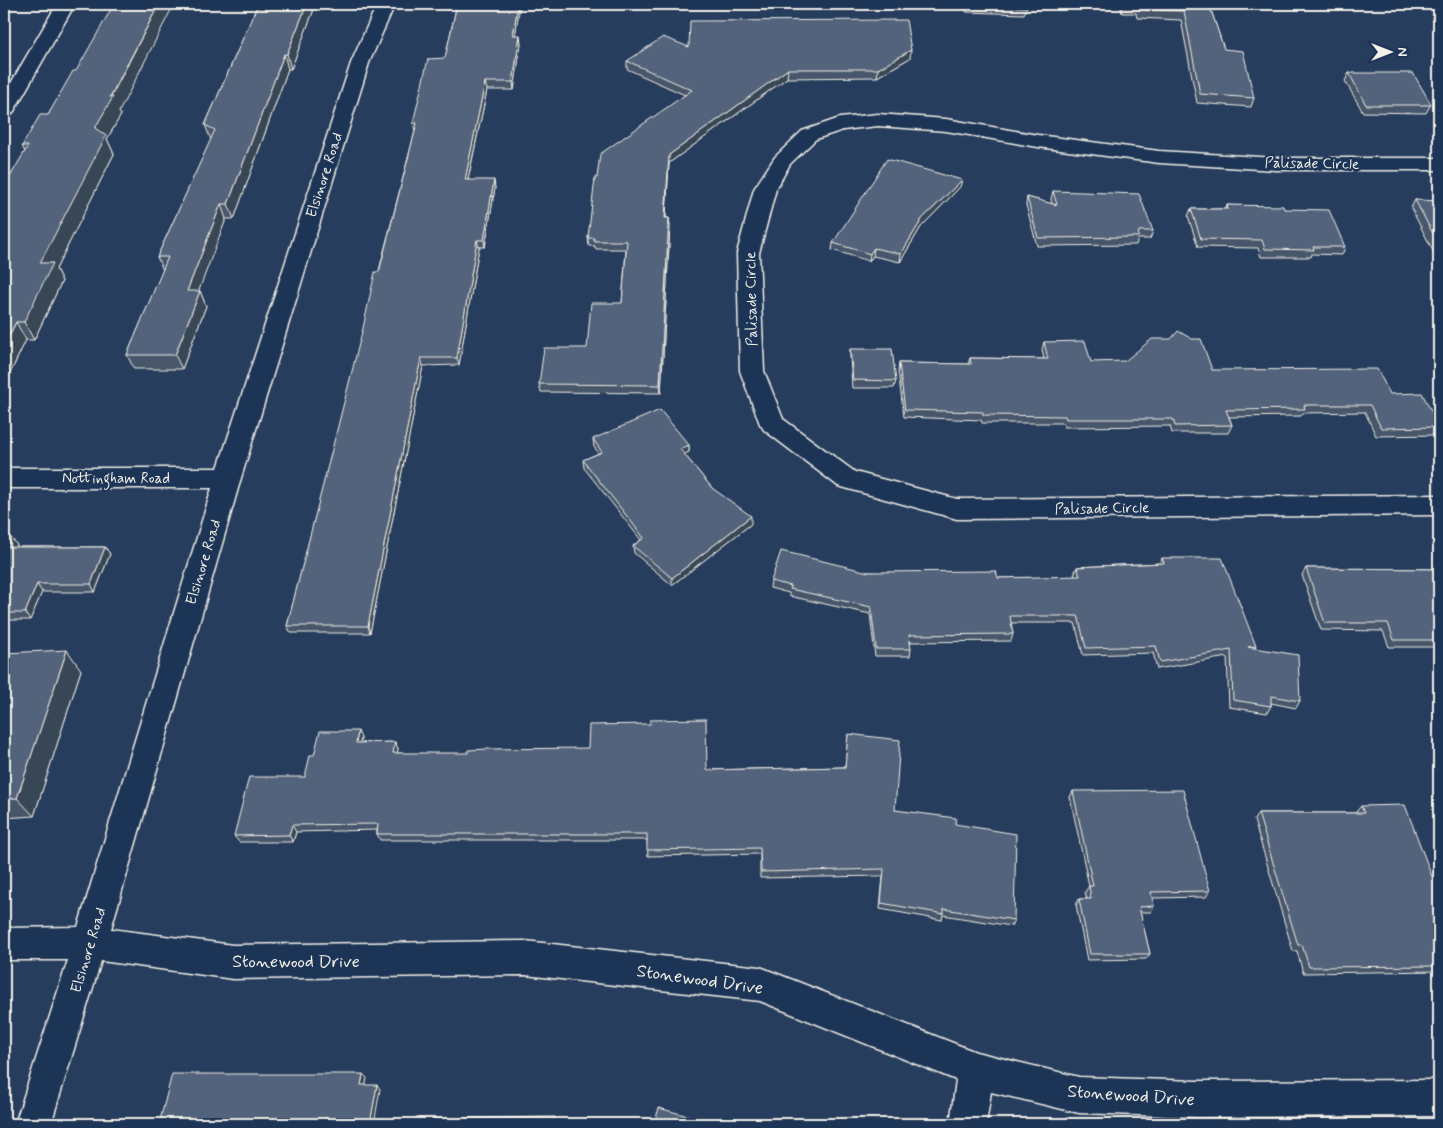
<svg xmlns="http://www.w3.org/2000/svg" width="1443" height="1128" viewBox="0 0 1443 1128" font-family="Mynerve,sans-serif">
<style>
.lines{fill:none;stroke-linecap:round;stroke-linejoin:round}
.minor-casing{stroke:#f4f1e8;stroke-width:3}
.minor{fill:#1d3557;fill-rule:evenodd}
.wall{fill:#47566a;stroke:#f4f1e8}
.shaded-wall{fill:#394656;stroke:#f4f1e8}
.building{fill:#52647b;stroke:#f4f1e8}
.labels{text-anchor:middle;stroke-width:4.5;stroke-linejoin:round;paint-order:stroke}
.street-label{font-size:15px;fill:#f4f1e8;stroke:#1d3557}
.near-street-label{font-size:18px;fill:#f4f1e8;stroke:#1d3557}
</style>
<rect width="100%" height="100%" fill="#263d5d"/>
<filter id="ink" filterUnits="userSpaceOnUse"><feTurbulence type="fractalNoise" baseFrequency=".02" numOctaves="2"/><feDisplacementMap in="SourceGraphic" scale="10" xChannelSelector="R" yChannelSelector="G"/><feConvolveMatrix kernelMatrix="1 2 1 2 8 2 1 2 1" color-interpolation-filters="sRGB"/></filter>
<g filter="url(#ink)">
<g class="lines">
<defs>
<path id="minor" d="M57,4H75L14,111L11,115L4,117V95Z
M377,4H395L369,63L241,478L111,929L233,945L525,941L760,967L976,1052L1079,1077L1196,1081L1439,1080V1116L1196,1117L1079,1113L991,1092L986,1124H950L956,1080L760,1001L525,975L233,979L101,961L51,1124H15L68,960H4V928L78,927L212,488H4V468H218L351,63Z
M878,114L946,119L1038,135L1159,151L1276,158H1439V170H1276L1159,163L1038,147L946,131L878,126L843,130L816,139L790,164L776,189L759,253L764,371L783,419L855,472L957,499L1439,495V515L957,519L838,486L764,430L760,424L740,371L737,253L754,189L775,157L802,131L840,118Z"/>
</defs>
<use href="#minor" class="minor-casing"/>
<use href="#minor" class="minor"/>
</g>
<path class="wall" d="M258,4H316L291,69H288L234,219H226L198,291H200L206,306L182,369H134L127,355L163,270L157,257L211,140L205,125Z
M457,4H520L515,35L521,43L514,90H487L468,180L495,188L485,247H479L459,365L423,366L370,633H291L287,626L415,131L413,123L445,58Z
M968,4H1028L1024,14L966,12Z
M1120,4H1209L1224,49L1254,98L1251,107L1197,103L1181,20L1137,18L1136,13H1122Z
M689,47L910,58L877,77L787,78L669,163L666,218H669L670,226L661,393L541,392L539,384L587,348L622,303L626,249H595V246H589L588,238L597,178L685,95L627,69V61Z
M76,71L119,112L121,115L107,139L114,154L56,269L62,281L34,340H26L4,386V187L25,152L22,146L48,115Z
M1349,73L1431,104L1426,113L1363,112L1345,81Z
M960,187L921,227L900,262L873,256L869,261L832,250L833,243Z
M1053,191L1153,231L1150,239H1138L1136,245L1037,246L1026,205L1027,197L1052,204L1051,199Z
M1415,200L1439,201V253H1434L1411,208Z
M1227,205L1284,209L1345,247L1342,255L1312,254L1311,257H1261L1258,248L1198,247L1188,216L1191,209H1226Z
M1044,342L1091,362L1212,370L1390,394L1439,427V428L1435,435L1376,436L1365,412L1303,413L1301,416L1229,417L1232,425L1228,433H1172L1170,426L1064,427L1063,423H982L981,420L904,417L898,371L899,363L968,364L970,358L1044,359L1042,349Z
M850,349L896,381L894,388H852L850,357Z
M593,439L689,445V452L684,454L712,488L751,524L672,585L634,553L633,546L641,540L584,468L583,460L599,453L594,447Z
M4,538H11L17,545L16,547H105L110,554L95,592H42L30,620H4Z
M1162,558L1256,646L1255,648L1300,701L1296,708L1271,703V706L1267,713L1229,707L1227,657L1157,669L1153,653L1083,655L1075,623H1011L1013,634L1011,641L910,642L911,649L910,656H875L870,614L789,596V593L770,588L771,581L868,572L998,578L1075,577L1074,574L1077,567L1160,563Z
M1306,568L1439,569V645L1437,647H1389L1383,631L1321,630L1302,575Z
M4,653L81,670L34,816L4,818Z
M848,734L895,810L955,824L1014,920L1011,926L943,915L942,920L880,909L883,876L760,878V854L648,856L647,840H380L377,834V830L296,832L293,842H239L234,836L305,777L314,755L361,738L360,743L395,742L398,749L397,753L707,770L845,767Z
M1073,791L1210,891L1206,897L1153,898L1154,906L1151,912H1140L1150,954L1146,959L1087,960L1076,905L1079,899H1087L1085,892L1089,886L1070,797Z
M1361,806L1434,882H1439V971L1303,973L1297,951H1293L1254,820L1258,813H1356V812Z"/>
<path class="shaded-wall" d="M159,4H174L119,112L121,115L107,139L114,154L56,269L62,281L34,340L24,322L40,263L95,128Z
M307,4H316L291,69L287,54Z
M518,4H520L514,43L513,35Z
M520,35L521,43L514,90L513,82Z
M911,50L910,58L877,77L878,69Z
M284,54L288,69L234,219L228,204Z
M788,69L787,78L669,163L665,226V218L669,155Z
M485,82L487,90L466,188L465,180Z
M494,180L495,188L485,247L484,240Z
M962,180L960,187L921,227L900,262L901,254L922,219Z
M221,204L226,219L193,306L187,291Z
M669,218L670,226L661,393L660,385Z
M477,240L479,247L459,365L457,358Z
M874,248L873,256L869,261L870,254Z
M200,291L206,306L182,369L175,355Z
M16,322L26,340L4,386V346Z
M421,358L423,366L370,633L368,626Z
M689,445V452L680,456V449Z
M751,516V524L672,585V578Z
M11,538L17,545L13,554L7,547Z
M105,547L110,554L95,592L91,584Z
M37,584L42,592L30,620L25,613Z
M67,650L81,670L34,816L17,798Z
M358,731L361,738L359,750L356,743Z
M395,742L398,749L396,760L393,753Z
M292,825L296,832L293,842L289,835Z
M363,1074L367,1078L365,1089L361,1085Z
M377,1085L380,1089L374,1124H370Z"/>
<path class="building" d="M114,4H159L110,97H113L95,128L106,136L40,263H53L24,322H16L4,346V187L28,146H22L40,115H48L73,71H76Z
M258,4H307L287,54H284L228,204H221L187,291H200L175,355H127L168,257H157L215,130L205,125Z
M457,4H518L513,35H520L513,82H485L465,180H494L484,240H477L457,358H421L368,626H287L363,328L375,272H379L417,123H413L428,59L445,58Z
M968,4H1026L1025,7L967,5Z
M1124,4H1209L1224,49L1243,51L1254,98L1200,94L1184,11L1139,10L1138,4Z
M906,20L911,50L878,69H788L669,155L665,218H669L660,385L539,384L544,348H587L591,303H622L627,241H594V238H588L595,178H597L600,154L692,90L627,61L663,37L689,47L690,21Z
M1349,73H1413L1431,104L1430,105H1366Z
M887,159L962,180L922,219L901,254L874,248L870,254L833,243Z
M1053,191L1139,194L1153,231H1139L1138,237L1038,238L1027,197L1057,205Z
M1415,200L1439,201V245Z
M1227,205L1283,206L1284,209L1329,210L1345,247H1313L1314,250L1265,249L1262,240L1201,239L1191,209H1228Z
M1178,331L1192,339H1201L1212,370L1377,369L1390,394L1422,393L1439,427L1381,428L1370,405H1304L1305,409L1226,410L1232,425L1175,426L1173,419H1066L1065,416L983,415V412L905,410L899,363L971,364L970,358L1048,359L1044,342L1085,341L1091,362L1125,361L1152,339H1171Z
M850,349H892L896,381L853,380Z
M660,410L689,445L680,449L712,488L751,516L672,578L633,546L644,538L583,460L602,452L593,439Z
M4,538H11L7,547H105L91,584H37L25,613H4Z
M781,551L868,572L996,571L998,578L1080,576L1077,567L1164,563L1162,558H1222L1256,646L1248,647L1298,655L1300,701L1271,696V706L1233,700L1231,650L1160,662L1156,646L1086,648L1078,616H1010L1013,634L909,635L911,649H876L871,607L790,589L791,586L771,581Z
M1306,568L1439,569V624H1436L1439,633V640H1394L1388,623H1325Z
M67,650L17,798L4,799V653Z
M706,719L707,770L845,767L848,734L900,740L895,810L956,818L955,824L1016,834L1014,920L944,909V914L881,903L884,869L761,872L760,848L647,850V834H377L378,824L292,825L289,835L234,836L249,777H305L310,755H314L320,731H358L356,743L395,742L393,753H468V750L487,749L588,748L589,725L650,724V720Z
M1183,790L1210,891L1151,892L1154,906L1139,907L1150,954H1090L1079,899H1091L1089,886H1093L1073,791Z
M1405,805L1434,882H1439V966L1309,967L1302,945H1298L1258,813H1364L1361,806Z
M172,1074H363L361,1085H377L370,1124H159Z
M659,1108L714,1123L713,1124H654Z
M555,1117V1124H431L432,1119Z"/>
</g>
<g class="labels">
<g class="street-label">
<text transform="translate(1312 163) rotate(1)" y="5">Palisade Circle</text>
<text transform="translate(324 175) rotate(-72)" y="5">Elsinore Road</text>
<text transform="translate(751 299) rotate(-91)" y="5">Palisade Circle</text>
<text x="116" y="483">Nottingham Road</text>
<text transform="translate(1102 508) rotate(-1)" y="5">Palisade Circle</text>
<text transform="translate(203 562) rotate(-73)" y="5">Elsinore Road</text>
<text transform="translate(88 950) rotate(-73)" y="5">Elsinore Road</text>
</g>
<g class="near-street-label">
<text x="296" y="967">Stonewood Drive</text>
<text transform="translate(700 979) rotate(8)" y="6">Stonewood Drive</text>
<text transform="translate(1131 1095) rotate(4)" y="6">Stonewood Drive</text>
</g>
</g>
<rect width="1443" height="1128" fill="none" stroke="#1d3557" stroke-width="20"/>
<rect x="10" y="10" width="1423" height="1108" fill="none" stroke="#f4f1e8" stroke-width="2" filter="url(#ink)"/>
<g transform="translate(1390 52) rotate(90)" stroke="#1d3557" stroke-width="4" paint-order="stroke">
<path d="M0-4L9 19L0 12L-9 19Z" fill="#f4f1e8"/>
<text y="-8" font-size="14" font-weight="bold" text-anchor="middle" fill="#f4f1e8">N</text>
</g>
</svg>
